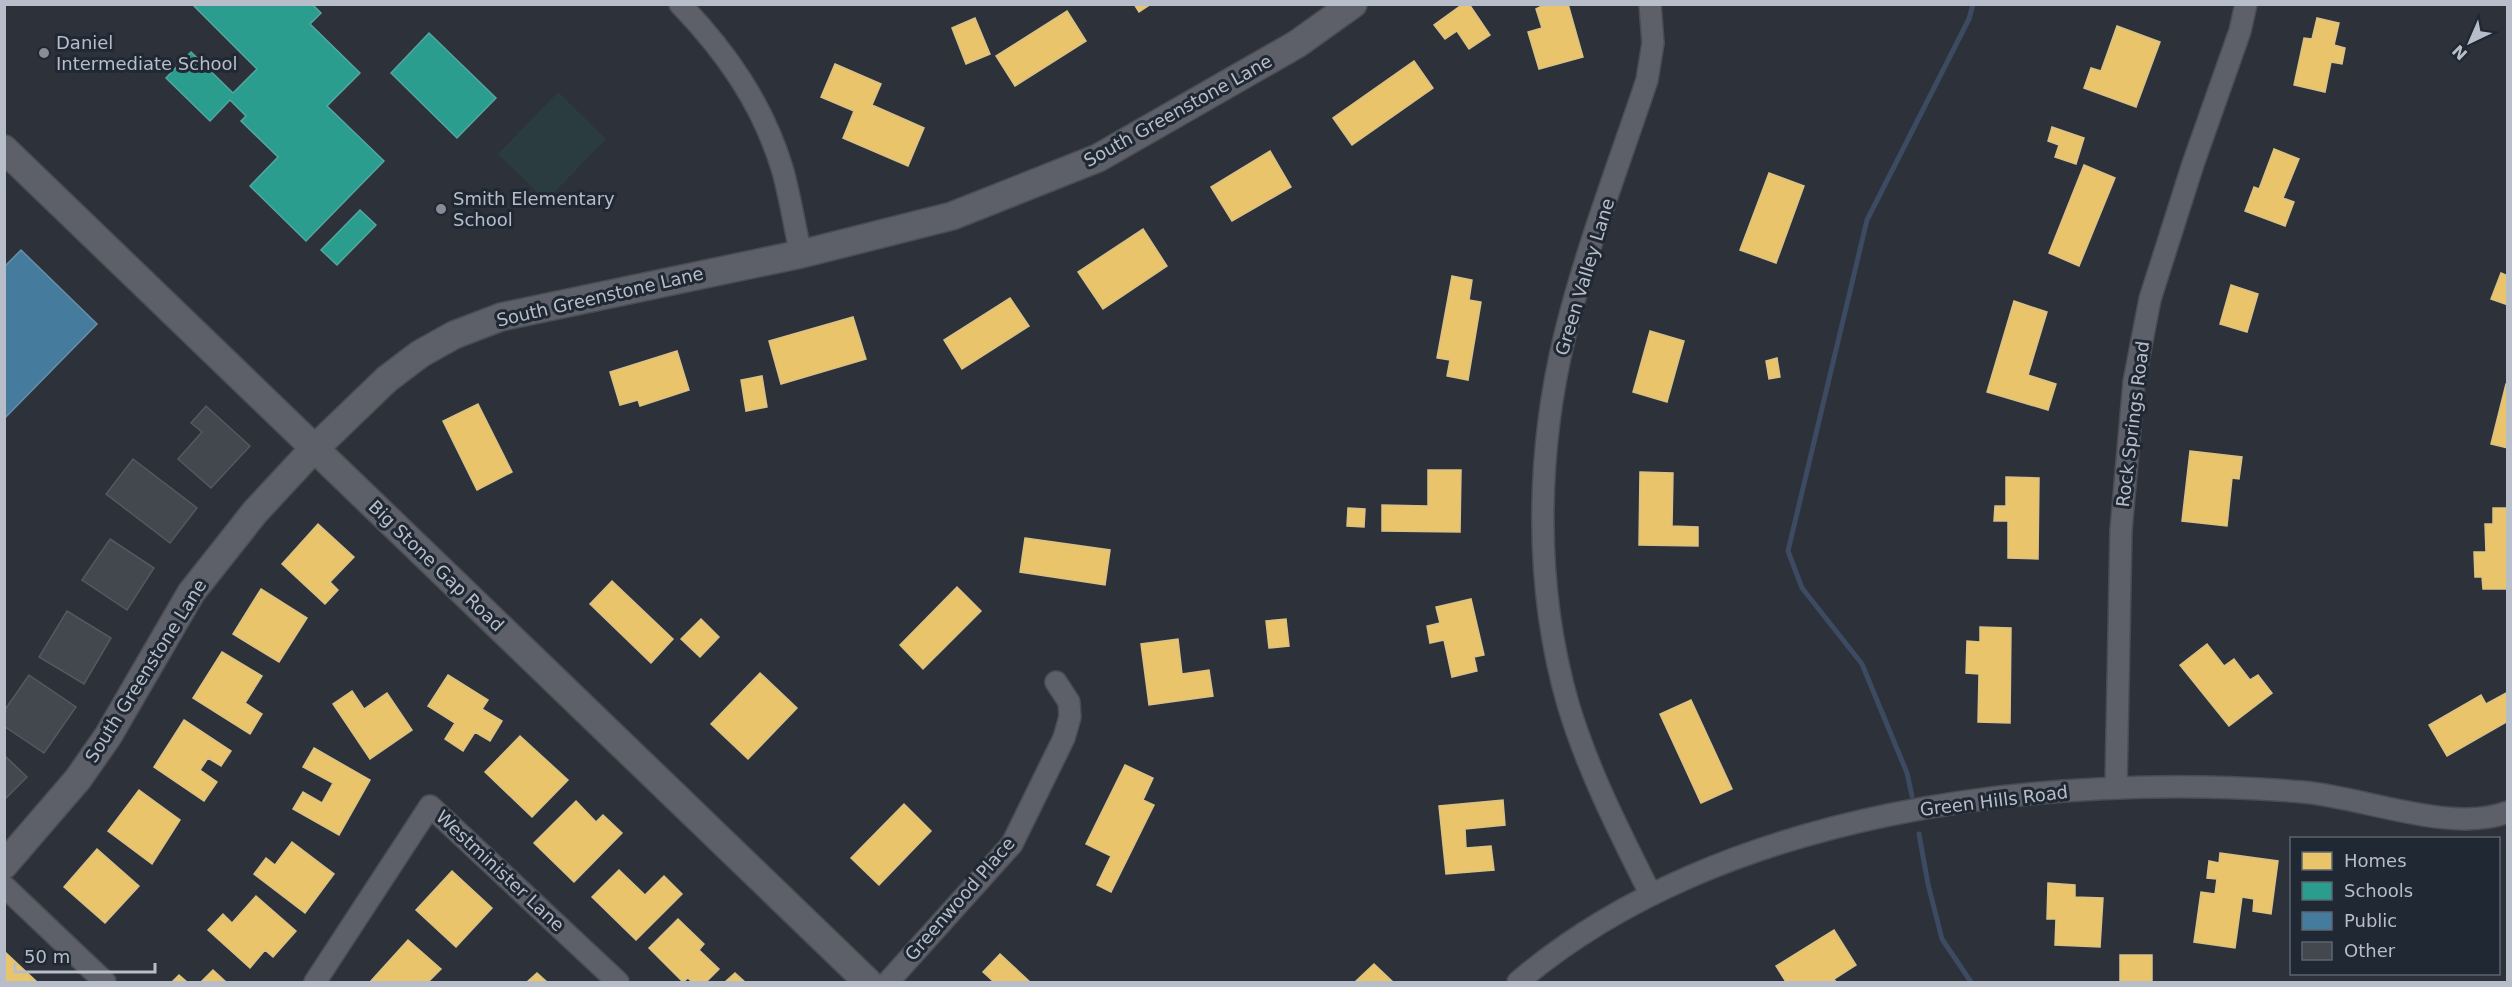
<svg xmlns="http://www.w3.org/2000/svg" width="2512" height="987" viewBox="0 0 2512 987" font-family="'DejaVu Sans',sans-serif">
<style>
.green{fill:#2a3c40}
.homes{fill:#e9c46a;stroke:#dac286;stroke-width:1.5}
.schools{fill:#2a9d8f;stroke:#54a7a0;stroke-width:1.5}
.public{fill:#457b9d;stroke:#678faa;stroke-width:1.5}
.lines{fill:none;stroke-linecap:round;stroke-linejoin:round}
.stream{stroke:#3c4a62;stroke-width:5}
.building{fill:#43474e;stroke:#545961;stroke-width:1.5}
.minor-casing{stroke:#494c52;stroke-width:24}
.tertiary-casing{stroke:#494c52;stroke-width:30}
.minor{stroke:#5d6068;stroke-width:21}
.tertiary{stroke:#5d6068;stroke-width:27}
.poi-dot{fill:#878d97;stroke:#202834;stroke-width:2}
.labels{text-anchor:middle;stroke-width:6;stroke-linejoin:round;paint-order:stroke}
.poi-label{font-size:18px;fill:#b7bec9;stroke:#202834;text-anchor:start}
.street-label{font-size:18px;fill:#b7bec9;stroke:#202834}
</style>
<rect width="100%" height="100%" fill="#2d3139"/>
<path class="green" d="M558,92L606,139L546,201L498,154Z"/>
<path class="homes" d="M1134,4H1151L1139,12Z
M1463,4H1469L1490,35L1469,49L1457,31L1445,39L1434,25Z
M1546,4H1568L1583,57L1539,69L1528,32L1542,28L1536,9Z
M1067,11L1086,41L1015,86L996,56Z
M975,18L990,54L966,64L952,28Z
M2317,18L2339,23L2334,45L2345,48L2342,64L2331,62L2325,92L2294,85L2304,38L2312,39Z
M2117,26L2160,42L2136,107L2084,88L2091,68L2101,71Z
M1414,61L1433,88L1352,145L1333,118Z
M835,64L881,84L872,105L924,128L908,166L843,138L854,111L821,97Z
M2052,127L2084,138L2076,164L2055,157L2059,145L2048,141Z
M2274,149L2299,159L2283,198L2294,202L2285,226L2245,211L2254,187L2259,189Z
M1270,151L1291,187L1232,221L1211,187Z
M2084,165L2115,178L2079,266L2049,253Z
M1769,173L1804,186L1776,263L1740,250Z
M1143,229L1167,266L1103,309L1078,272Z
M2501,273L2508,276V305L2491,299Z
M1452,276L1472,280L1469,300L1481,302L1468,380L1447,376L1450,360L1437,358Z
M2231,285L2258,294L2247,332L2220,324Z
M1010,298L1029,326L962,369L944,340Z
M2014,301L2047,312L2028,375L2056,384L2048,410L1987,392Z
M853,317L866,359L781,384L769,341Z
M1650,331L1684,341L1667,402L1633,392Z
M677,351L689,390L640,406L638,400L620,405L610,372Z
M1777,358L1780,377L1769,379L1766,361Z
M762,376L767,407L746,411L741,380Z
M2506,384H2508V448L2491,444Z
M478,404L512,472L477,490L443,421Z
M2190,451L2242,457L2239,479L2232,478L2227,526L2182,521Z
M1428,470H1461L1460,532L1382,531V505L1428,506Z
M1640,472L1673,473L1672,526L1698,527V546L1639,545Z
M2006,477L2039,478L2038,559L2008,558V521H1994L1995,506H2006Z
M1348,508L1365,509L1364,527L1347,526Z
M2493,508H2508V589H2483L2482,577H2475L2474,552H2486L2485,524H2493Z
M318,524L354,557L330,582L338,590L325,604L282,564Z
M1025,538L1110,550L1105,585L1020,572Z
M612,581L673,639L651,663L590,604Z
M957,587L981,611L923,669L900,645Z
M261,589L307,618L279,662L233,634Z
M1471,599L1484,655L1474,657L1477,671L1452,677L1444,640L1430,643L1427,626L1440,623L1436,607Z
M701,619L719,637L700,657L681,639Z
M1286,619L1289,646L1269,648L1266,621Z
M1980,627L2011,628L2010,723L1978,722L1979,674L1966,673L1967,641L1980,642Z
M1178,639L1182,674L1209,670L1213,696L1149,705L1141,644Z
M2207,644L2224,666L2234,659L2250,680L2258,675L2272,693L2229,726L2180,665Z
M222,652L262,676L245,703L262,714L250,734L193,698Z
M760,673L797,708L748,759L711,724Z
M448,675L488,700L482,709L502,721L490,741L475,732L463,751L445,739L455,723L428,706Z
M352,691L364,709L387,693L412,730L370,759L333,704Z
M2508,692V721L2447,756L2429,725L2481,695L2486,704Z
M1691,700L1732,789L1701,803L1660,714Z
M184,720L231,751L221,766L208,758L200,770L217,782L204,801L154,767Z
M520,736L568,780L532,817L485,772Z
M314,748L370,780L339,835L293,809L303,792L322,803L333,783L303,767Z
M1125,765L1153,778L1143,800L1154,805L1111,892L1097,885L1111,856L1086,844Z
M139,790L180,820L152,864L108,831Z
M1503,800L1505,825L1465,829L1466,848L1491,846L1494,870L1446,874L1439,806Z
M576,801L596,822L603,815L622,833L574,882L534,843Z
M904,804L931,831L879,885L851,858Z
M292,842L334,874L305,913L254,874L266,858L275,865Z
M97,849L139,886L105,923L64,887Z
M2220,853L2278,861L2271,914L2253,911L2254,899L2242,897L2235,948L2194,942L2201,892L2215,894L2217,879L2207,878L2209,861L2219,863Z
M619,870L645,895L664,876L682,894L636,940L592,897Z
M452,871L492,908L456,947L416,910Z
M2048,883L2075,885V897L2103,898L2100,947L2055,945L2056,919H2047Z
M256,896L296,931L273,957L265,950L250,968L208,930L223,914L232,923Z
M678,919L704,944L699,950L719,969L706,982H692L688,978L683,982L649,948Z
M1834,930L1856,965L1834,979L1836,982H1786L1776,966Z
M408,940L441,969L428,982H370Z
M4,951L37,982H4Z
M1000,954L1030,982H994L983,972Z
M2120,955H2152V982H2120Z
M1374,964L1393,982H1355Z
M213,970L226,982H201Z
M537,973L547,982H527Z
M735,973L745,982H725Z
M179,975L187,982H172Z"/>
<path class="schools" d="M192,4H312L321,13L310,24L360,73L327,106L384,161L306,241L250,186L278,157L241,121L246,116L230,100L210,121L166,78L191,52L233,93L257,69Z
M429,33L496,98L457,138L391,73Z
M360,210L376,225L337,265L321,250Z"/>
<path class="public" d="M21,250L97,324L4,419V267Z"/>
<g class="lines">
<path class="stream" d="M1912,796L1907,773L1862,664L1802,588L1788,551L1867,220L1969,19L1973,4
M1919,834L1928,884L1942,939L1971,982"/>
</g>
<path class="building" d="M206,406L250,446L211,488L178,459L202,432L191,423Z
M133,459L197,508L170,543L106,494Z
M110,539L154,568L127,610L82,580Z
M67,611L111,638L84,684L39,657Z
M29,675L76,707L44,753L4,726V711Z
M4,755L27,777L4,800Z"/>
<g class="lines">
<defs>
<path id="minor" d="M680,4C726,52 762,103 782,168C790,195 794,225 801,254
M1650,4L1653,43L1647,80C1619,164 1586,249 1565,335C1536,454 1534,586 1568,704C1588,771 1620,833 1651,895
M2116,787L2121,530L2134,382L2150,299L2193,164L2240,31L2246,4
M4,886L105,982
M315,982L430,806L618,982
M888,982L1012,844L1064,738L1070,717L1069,702L1056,682
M1518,982C1719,810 2048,771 2303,792C2363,797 2451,834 2508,812"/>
<path id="tertiary" d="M4,149L868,982
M4,865L78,779L108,736L191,593L255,512L307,456L387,379L420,354L454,335L501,317L801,254L952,216L1098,158L1297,44L1353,4"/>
</defs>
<use href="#minor" class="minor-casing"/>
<use href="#tertiary" class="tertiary-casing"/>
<use href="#minor" class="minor"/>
<use href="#tertiary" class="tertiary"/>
</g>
<g class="poi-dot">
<circle cx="44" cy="53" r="6"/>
<circle cx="441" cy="209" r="6"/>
</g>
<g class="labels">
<g class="poi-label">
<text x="56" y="49">Daniel<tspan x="56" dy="21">Intermediate School</tspan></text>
<text x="453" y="205">Smith Elementary<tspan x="453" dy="21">School</tspan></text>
</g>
<g class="street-label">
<text transform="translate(1178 111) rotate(-29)" y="6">South Greenstone Lane</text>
<text transform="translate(1585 277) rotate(-73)" y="6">Green Valley Lane</text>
<text transform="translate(600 297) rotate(-13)" y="6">South Greenstone Lane</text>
<text transform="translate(2133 424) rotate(-83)" y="6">Rock Springs Road</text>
<text transform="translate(436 566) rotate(44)" y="6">Big Stone Gap Road</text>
<text transform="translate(146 671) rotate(-58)" y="6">South Greenstone Lane</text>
<text transform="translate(1994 801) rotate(-7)" y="6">Green Hills Road</text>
<text transform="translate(500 871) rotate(43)" y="6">Westminister Lane</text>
<text transform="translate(960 899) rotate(-49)" y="6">Greenwood Place</text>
</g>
</g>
<rect width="2512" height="987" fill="none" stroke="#b7bec9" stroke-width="12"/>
<rect x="2290" y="837" width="210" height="138" fill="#202834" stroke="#5c6470" stroke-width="1.5"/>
<rect x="2302" y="852" width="30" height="18" fill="#e9c46a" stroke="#5c6470" stroke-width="1.5"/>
<text x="2344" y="867" font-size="18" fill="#b7bec9">Homes</text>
<rect x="2302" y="882" width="30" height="18" fill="#2a9d8f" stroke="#5c6470" stroke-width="1.5"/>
<text x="2344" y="897" font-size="18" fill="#b7bec9">Schools</text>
<rect x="2302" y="912" width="30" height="18" fill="#457b9d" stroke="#5c6470" stroke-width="1.5"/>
<text x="2344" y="927" font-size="18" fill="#b7bec9">Public</text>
<rect x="2302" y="942" width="30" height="18" fill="#43474e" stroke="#5c6470" stroke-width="1.5"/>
<text x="2344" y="957" font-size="18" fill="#b7bec9">Other</text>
<g transform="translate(2470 42) rotate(224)" stroke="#202834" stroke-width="4.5" paint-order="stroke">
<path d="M0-4.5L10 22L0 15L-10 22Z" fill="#b7bec9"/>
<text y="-9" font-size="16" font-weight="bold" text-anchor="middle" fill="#b7bec9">N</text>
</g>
<path d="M15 963v9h140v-9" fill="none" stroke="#b7bec9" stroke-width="3"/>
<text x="24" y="963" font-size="18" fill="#b7bec9" stroke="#202834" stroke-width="4.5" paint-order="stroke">50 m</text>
</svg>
